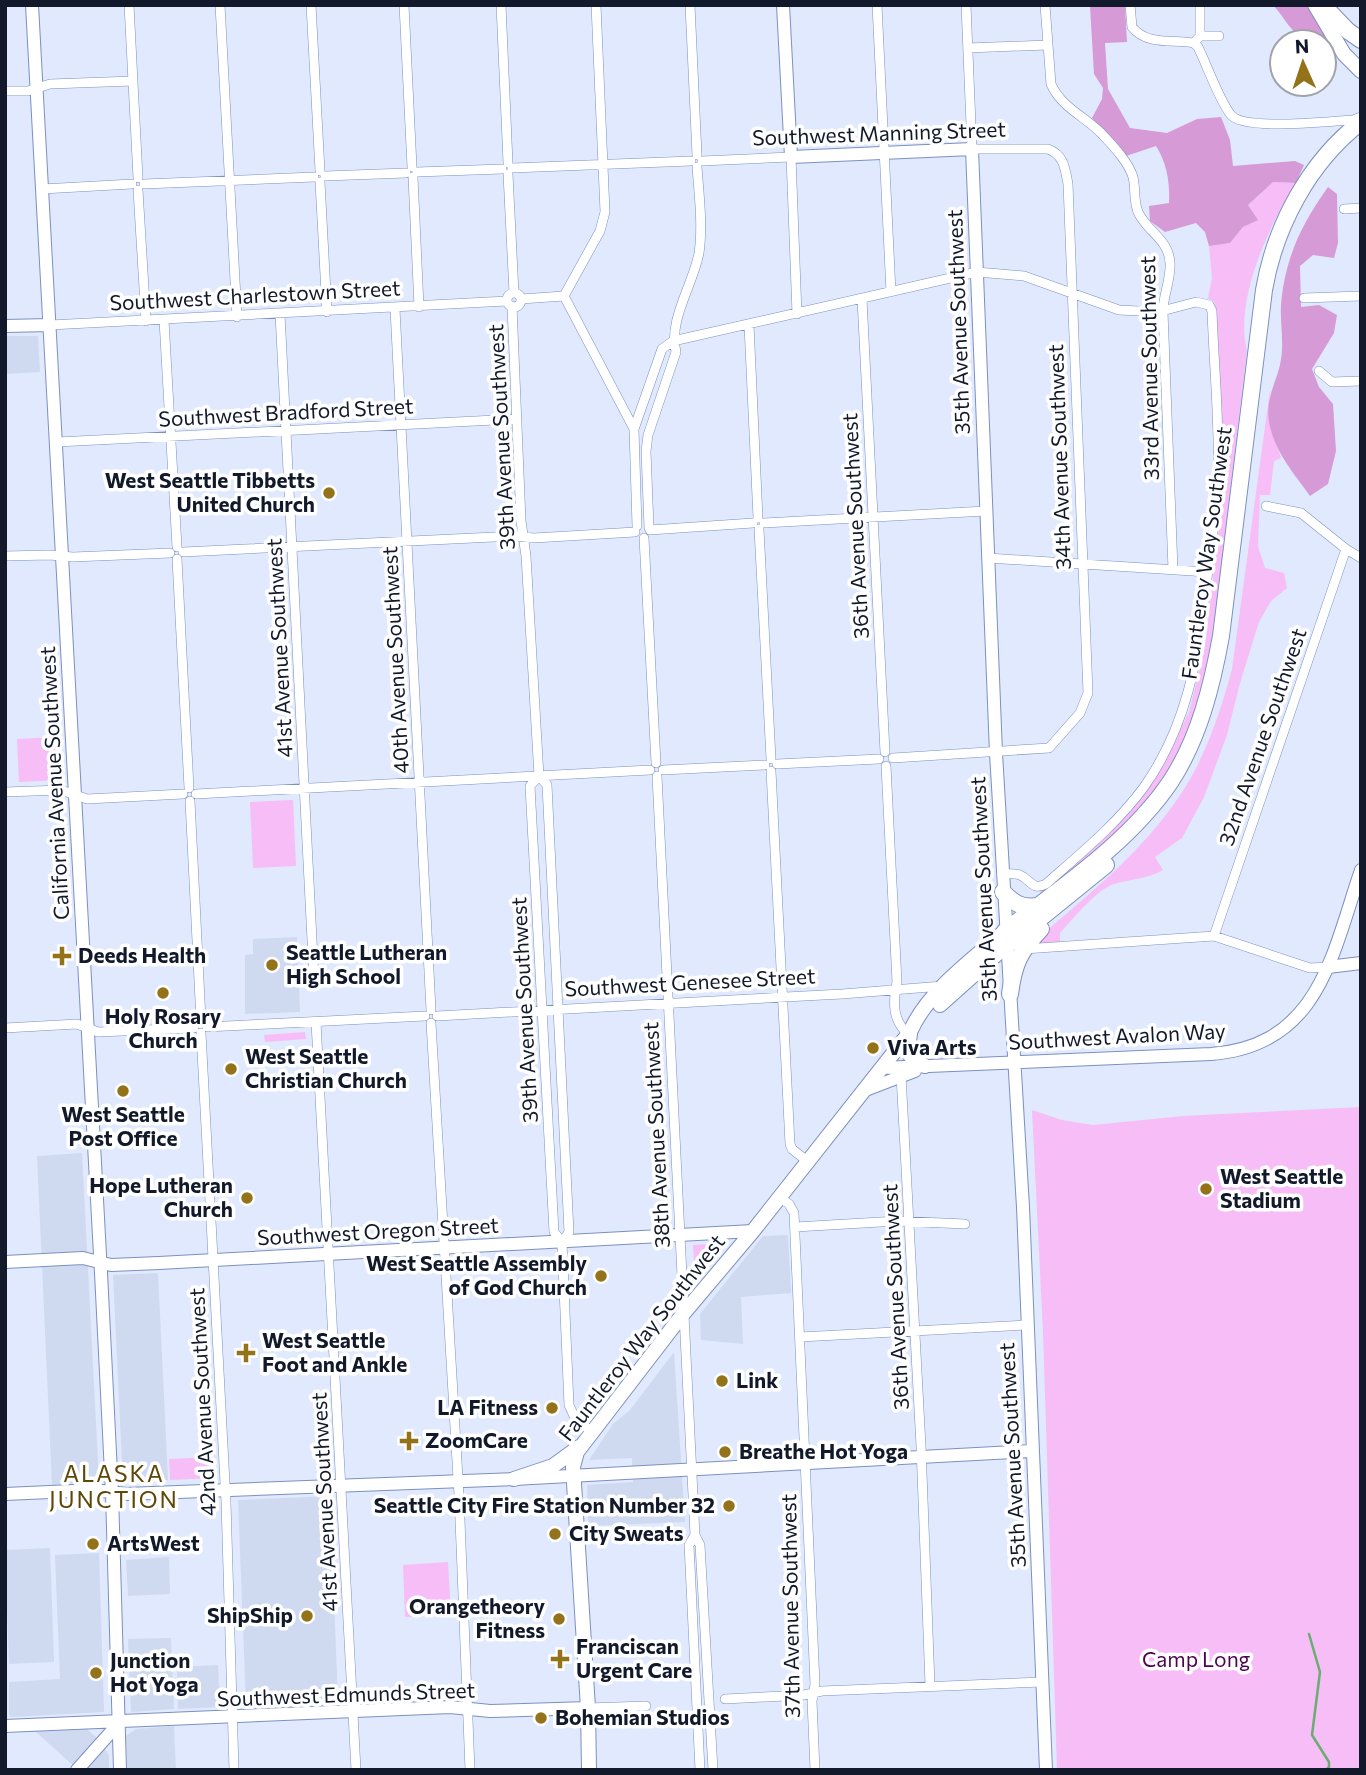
<svg xmlns="http://www.w3.org/2000/svg" width="1366" height="1775" viewBox="0 0 1366 1775" font-family="Commissioner,sans-serif">
<style>
.built{fill:#cfd9f0}
.green{fill:#f7bdf7}
.forest{fill:#d69ad6}
.lines{fill:none;stroke-linecap:round;stroke-linejoin:round}
.stream{stroke:#6cac72;stroke-width:2.5}
.street-casing{stroke:#7c90bf;stroke-width:10}
.secondary-casing{stroke:#7c90bf;stroke-width:14}
.primary-casing{stroke:#7c90bf;stroke-width:16}
.highway-casing{stroke:#7c90bf;stroke-width:18}
.street{stroke:#fff;stroke-width:9}
.secondary{stroke:#fff;stroke-width:12}
.primary{stroke:#fff;stroke-width:14}
.highway{stroke:#fff;stroke-width:16}
.poi-dot{fill:#94721a;stroke:#fff;stroke-width:2.5}
.labels{text-anchor:middle;stroke-width:7;stroke-linejoin:round;paint-order:stroke}
.street-label{font-size:21px;fill:#12192b;stroke:#fff}
.poi-label{font-size:21px;font-weight:bold;fill:#12192b;stroke:#fff;text-anchor:start}
.park-label{font-size:21px;fill:#4e0352;stroke:#fff}
.neighbourhood-label{font-size:23px;letter-spacing:2px;fill:#5d4606;stroke:#fff}
</style>
<rect width="100%" height="100%" fill="#e0e9fe"/>
<path class="built" d="M5,336H38L40,372L5,374Z
M297,937L300,1012L245,1014V955L253,954V939Z
M82,1153L99,1481L52,1485L37,1156Z
M788,1235L791,1293L741,1297L743,1344L701,1340L700,1314L763,1236Z
M158,1273L168,1480L123,1483L113,1275Z
M674,1352L685,1522L588,1526L587,1485L633,1482L632,1458L589,1460L613,1424L630,1410Z
M330,1496L338,1701L246,1705L238,1500Z
M50,1548L54,1662L9,1664L5,1550Z
M99,1553L104,1712L11,1717L9,1714V1682L60,1679L55,1555Z
M169,1557L170,1594L128,1596L126,1560Z
M171,1638L174,1709L131,1712L128,1639Z
M218,1665L220,1707L178,1709L177,1667Z
M174,1726L176,1770H127L126,1736L136,1729Z
M86,1728L96,1737L109,1755V1770H78L35,1731Z"/>
<path class="green" d="M1273,182L1296,183C1269,225 1234,300 1247,351C1239,416 1231,481 1224,546C1214,624 1211,701 1169,770C1139,821 1088,861 1040,895V892L1102,840L1162,766L1189,712L1205,647L1221,511L1216,312L1214,302L1208,298L1212,278L1209,246L1230,243L1243,227L1257,220L1248,205Z
M1270,390L1269,421L1281,458L1274,461L1270,495H1260L1258,546L1265,568L1284,573L1287,588L1271,601L1259,622L1240,683L1227,735L1204,797L1182,838L1155,857L1163,870C1148,879 1131,879 1114,884C1097,889 1073,919 1060,933V943L1031,944C1089,894 1155,843 1193,774C1211,740 1222,706 1232,669Z
M57,737L60,780L19,782L17,739Z
M293,800L296,866L253,868L250,802Z
M305,1032L306,1039L265,1042L264,1035Z
M1361,1107V1770H1057L1043,1332L1032,1110L1062,1120L1093,1125L1183,1116Z
M721,1243L722,1245L695,1277L693,1245Z
M213,1457L214,1478L170,1480L169,1459Z
M448,1562L451,1615L405,1617L403,1565Z"/>
<path class="forest" d="M1125,5L1127,42L1105,43L1108,89L1130,128L1167,133L1197,119L1221,117L1230,140L1233,166L1295,161L1304,165L1296,183L1273,182L1248,205L1258,220L1243,227L1230,243L1209,246L1205,232L1196,223L1165,232L1150,221L1149,206L1169,203C1170,183 1167,163 1156,146L1126,156L1092,118L1102,99L1103,88L1094,74L1090,6Z
M1273,5H1307L1324,34L1327,55L1324,53V42C1293,42 1291,25 1273,5Z
M1328,187L1337,194L1338,243L1334,258L1313,255L1300,266L1301,307L1319,305L1337,315L1334,333L1312,369L1319,387L1333,404L1336,451L1328,484L1310,496C1293,472 1275,453 1269,422C1265,396 1278,381 1281,359C1284,342 1280,323 1281,305C1285,258 1301,225 1328,187Z"/>
<g class="lines">
<path class="stream" d="M1309,1634L1320,1672L1312,1735L1329,1762V1767L1326,1770"/>
<defs>
<path id="street" d="M129,5L138,178
M220,5L237,317
M311,5L320,171
M404,5L412,167
M501,5L508,163
M596,5L605,212L600,231L564,296L634,429
M690,5L697,155
M877,5L891,292
M1045,5L1051,84C1061,107 1084,116 1101,133C1112,145 1128,161 1133,177C1136,189 1133,203 1139,214C1149,233 1169,240 1170,263C1171,280 1163,295 1163,312L1173,569
M1130,5L1132,27C1147,46 1174,39 1194,43
M1200,36H1219
M1194,43L1198,47C1207,65 1219,100 1231,115C1244,131 1330,121 1353,120L1361,117
M1194,43L1200,36V5
M968,48L1047,45
M5,91H28L50,84L133,81
M702,161L791,157L797,314
M512,168L691,161
M417,172L502,169
M508,174L514,293
M325,176L406,173
M413,177L419,307
M320,182L327,312
M144,184L314,177
M42,189L132,184
M138,190L146,321
M1344,209L1361,208
M507 300a7 7 0 1 1 14 0a7 7 0 1 1-14 0Z
M1304,298L1361,296
M521,299L564,296
M862,299L885,752
M512,306L521,521L526,556L539,776L547,785L569,1232L562,1242
M395,309L431,1010
M280,314L314,979
M164,320L177,547
M50,325L507,301
M749,325L758,518
M1319,371L1332,382L1361,381
M57,442L517,419
M1266,506L1301,513L1346,549L1361,558
M764,523L986,511
M637,526L634,429L662,349L673,341L977,272L1024,276L1119,310L1158,312L1196,302L1209,305L1212,311C1214,368 1220,425 1218,481C1216,517 1210,552 1206,587C1198,659 1187,726 1144,787C1117,824 1080,854 1046,884C1032,891 1031,880 1020,875C1015,873 1008,874 1002,874
M649,528L646,451L648,435L676,352C668,320 693,285 699,253C703,226 699,194 697,167
M759,529L771,759
M650,530L753,523
M644,538L656,763
M183,552L514,536L534,538L635,532
M5,556L49,555L73,557L170,553
M988,558L1208,572
M177,559L189,788
M893,758L1049,748L1080,713L1088,693L1068,184C1065,168 1064,155 1048,149H972L966,5
M777,764L879,759
M886,766L897,982C893,1002 892,1020 908,1034
M663,770L765,765
M771,771L790,1144L792,1149L807,1161
M539,776L530,786L554,1232L562,1242L569,1405L574,1416L591,1432
M657,776L695,1535L700,1545L713,1770
M5,792L61,790L87,799L183,794
M196,794L650,770
M190,801L201,1020
M1214,936L1346,549
M1024,949L1214,936L1310,968L1328,967
M437,1016L842,994L943,986
M316,1022L356,1770
M431,1023L459,1495L470,1770
M207,1027L425,1016
M5,1028L77,1024L98,1032L194,1028
M201,1033L226,1502L234,1770
M901,1075L921,1446L930,1685
M779,1197L789,1204L794,1213L815,1684L812,1701L815,1770
M795,1227L898,1221L965,1224
M800,1337L1026,1325
M695,1535L689,1545L700,1770
M725,1699L804,1695L822,1691L1043,1682
M588,1708L646,1706"/>
<path id="secondary" d="M32,5L101,1273L112,1493L120,1770
M783,5L791,157L972,149L996,753L1023,1207L1046,1770
M5,326L50,325
M1328,967L1361,963
M881,1068L1211,1054C1319,1046 1332,955 1361,870
M863,1091L915,1071
M5,1262L83,1258L111,1265L159,1263L753,1231
M5,1494L95,1490L126,1494L514,1479L1032,1451
M5,1726L450,1707L490,1711L588,1708
M77,1770L119,1723"/>
<path id="primary" d="M1315,5L1344,54L1361,71
M940,1005L1006,946
M910,1034C907,1055 906,1056 925,1066
M514,1479L553,1466L579,1447
M589,1770L588,1708L573,1467L577,1452L683,1314L753,1231L910,1032C928,991 972,960 1005,931"/>
<path id="highway" d="M1323,5L1348,31L1361,40
M1003,892C1014,904 1022,908 1038,906
M1005,931C1061,888 1131,841 1171,781C1199,738 1212,686 1221,636L1264,290C1275,226 1309,162 1361,122
M1006,946L1106,865
M1010,994C1014,963 1020,951 1041,929"/>
</defs>
<use href="#street" class="street-casing"/>
<use href="#secondary" class="secondary-casing"/>
<use href="#primary" class="primary-casing"/>
<use href="#highway" class="highway-casing"/>
<use href="#street" class="street"/>
<use href="#secondary" class="secondary"/>
<use href="#primary" class="primary"/>
<use href="#highway" class="highway"/>
</g>
<g class="poi-dot">
<circle cx="329" cy="493" r="7"/>
<path d="M58.5 945.5h7v7h7v7h-7v7h-7v-7h-7v-7h7z"/>
<circle cx="272" cy="965" r="7"/>
<circle cx="163" cy="993" r="7"/>
<circle cx="873" cy="1048" r="7"/>
<circle cx="231" cy="1069" r="7"/>
<circle cx="123" cy="1091" r="7"/>
<circle cx="1206" cy="1189" r="7"/>
<circle cx="247" cy="1198" r="7"/>
<circle cx="601" cy="1276" r="7"/>
<path d="M242.5 1342.5h7v7h7v7h-7v7h-7v-7h-7v-7h7z"/>
<circle cx="722" cy="1381" r="7"/>
<circle cx="552" cy="1408" r="7"/>
<path d="M405.5 1430.5h7v7h7v7h-7v7h-7v-7h-7v-7h7z"/>
<circle cx="725" cy="1452" r="7"/>
<circle cx="729" cy="1506" r="7"/>
<circle cx="555" cy="1534" r="7"/>
<circle cx="93" cy="1544" r="7"/>
<circle cx="307" cy="1616" r="7"/>
<circle cx="559" cy="1619" r="7"/>
<path d="M556.5 1648.5h7v7h7v7h-7v7h-7v-7h-7v-7h7z"/>
<circle cx="96" cy="1673" r="7"/>
<circle cx="541" cy="1718" r="7"/>
</g>
<g class="labels">
<g class="street-label">
<text transform="translate(879 134) rotate(-2)" y="7">Southwest Manning Street</text>
<text transform="translate(255 296) rotate(-3)" y="7">Southwest Charlestown Street</text>
<text transform="translate(959 322) rotate(-92)" y="7">35th Avenue Southwest</text>
<text transform="translate(1150 368) rotate(-91)" y="7">33rd Avenue Southwest</text>
<text transform="translate(286 413) rotate(-3)" y="7">Southwest Bradford Street</text>
<text transform="translate(502 437) rotate(-93)" y="7">39th Avenue Southwest</text>
<text transform="translate(1060 457) rotate(-92)" y="7">34th Avenue Southwest</text>
<text transform="translate(856 526) rotate(-93)" y="7">36th Avenue Southwest</text>
<text transform="translate(1207 553) rotate(-82)" y="7">Fauntleroy Way Southwest</text>
<text transform="translate(280 648) rotate(-93)" y="7">41st Avenue Southwest</text>
<text transform="translate(396 660) rotate(-93)" y="7">40th Avenue Southwest</text>
<text transform="translate(1263 737) rotate(-71)" y="7">32nd Avenue Southwest</text>
<text transform="translate(55 783) rotate(-93)" y="7">California Avenue Southwest</text>
<text transform="translate(984 889) rotate(-93)" y="7">35th Avenue Southwest</text>
<text transform="translate(690 983) rotate(-3)" y="7">Southwest Genesee Street</text>
<text transform="translate(525 1010) rotate(-93)" y="7">39th Avenue Southwest</text>
<text transform="translate(1117 1037) rotate(-3)" y="7">Southwest Avalon Way</text>
<text transform="translate(657 1135) rotate(-93)" y="7">38th Avenue Southwest</text>
<text transform="translate(378 1232) rotate(-3)" y="7">Southwest Oregon Street</text>
<text transform="translate(896 1297) rotate(-93)" y="7">36th Avenue Southwest</text>
<text transform="translate(642 1338) rotate(-52)" y="7">Fauntleroy Way Southwest</text>
<text transform="translate(203 1402) rotate(-93)" y="7">42nd Avenue Southwest</text>
<text transform="translate(1013 1455) rotate(-93)" y="7">35th Avenue Southwest</text>
<text transform="translate(325 1502) rotate(-93)" y="7">41st Avenue Southwest</text>
<text transform="translate(791 1606) rotate(-91)" y="7">37th Avenue Southwest</text>
<text transform="translate(346 1695) rotate(-2)" y="7">Southwest Edmunds Street</text>
</g>
<g class="poi-label">
<text x="315" y="488" text-anchor="end">West Seattle Tibbetts<tspan x="315" dy="24">United Church</tspan></text>
<text x="286" y="960">Seattle Lutheran<tspan x="286" dy="24">High School</tspan></text>
<text x="78" y="963">Deeds Health</text>
<text x="163" y="1024" text-anchor="middle">Holy Rosary<tspan x="163" dy="24">Church</tspan></text>
<text x="887" y="1055">Viva Arts</text>
<text x="245" y="1064">West Seattle<tspan x="245" dy="24">Christian Church</tspan></text>
<text x="123" y="1122" text-anchor="middle">West Seattle<tspan x="123" dy="24">Post Office</tspan></text>
<text x="1220" y="1184">West Seattle<tspan x="1220" dy="24">Stadium</tspan></text>
<text x="233" y="1193" text-anchor="end">Hope Lutheran<tspan x="233" dy="24">Church</tspan></text>
<text x="587" y="1271" text-anchor="end">West Seattle Assembly<tspan x="587" dy="24">of God Church</tspan></text>
<text x="262" y="1348">West Seattle<tspan x="262" dy="24">Foot and Ankle</tspan></text>
<text x="736" y="1388">Link</text>
<text x="538" y="1415" text-anchor="end">LA Fitness</text>
<text x="425" y="1448">ZoomCare</text>
<text x="739" y="1459">Breathe Hot Yoga</text>
<text x="715" y="1513" text-anchor="end">Seattle City Fire Station Number 32</text>
<text x="569" y="1541">City Sweats</text>
<text x="107" y="1551">ArtsWest</text>
<text x="545" y="1614" text-anchor="end">Orangetheory<tspan x="545" dy="24">Fitness</tspan></text>
<text x="293" y="1623" text-anchor="end">ShipShip</text>
<text x="576" y="1654">Franciscan<tspan x="576" dy="24">Urgent Care</tspan></text>
<text x="110" y="1668">Junction<tspan x="110" dy="24">Hot Yoga</tspan></text>
<text x="555" y="1725">Bohemian Studios</text>
</g>
<g class="park-label">
<text x="1196" y="1667">Camp Long</text>
</g>
<g class="neighbourhood-label">
<text x="114" y="1482">ALASKA<tspan x="114" dy="26">JUNCTION</tspan></text>
</g>
</g>
<rect width="1366" height="1775" fill="none" stroke="#12192b" stroke-width="14"/>
<g transform="translate(1303 63) rotate(357)"><circle r="33" fill="#ffffff" stroke="#a0a3aa" stroke-width="2"/>
<path d="M0-5L12 26L0 18L-12 26Z" fill="#94721a"/>
<text y="-10" font-size="19" font-weight="bold" text-anchor="middle" fill="#12192b">N</text>
</g>
</svg>
